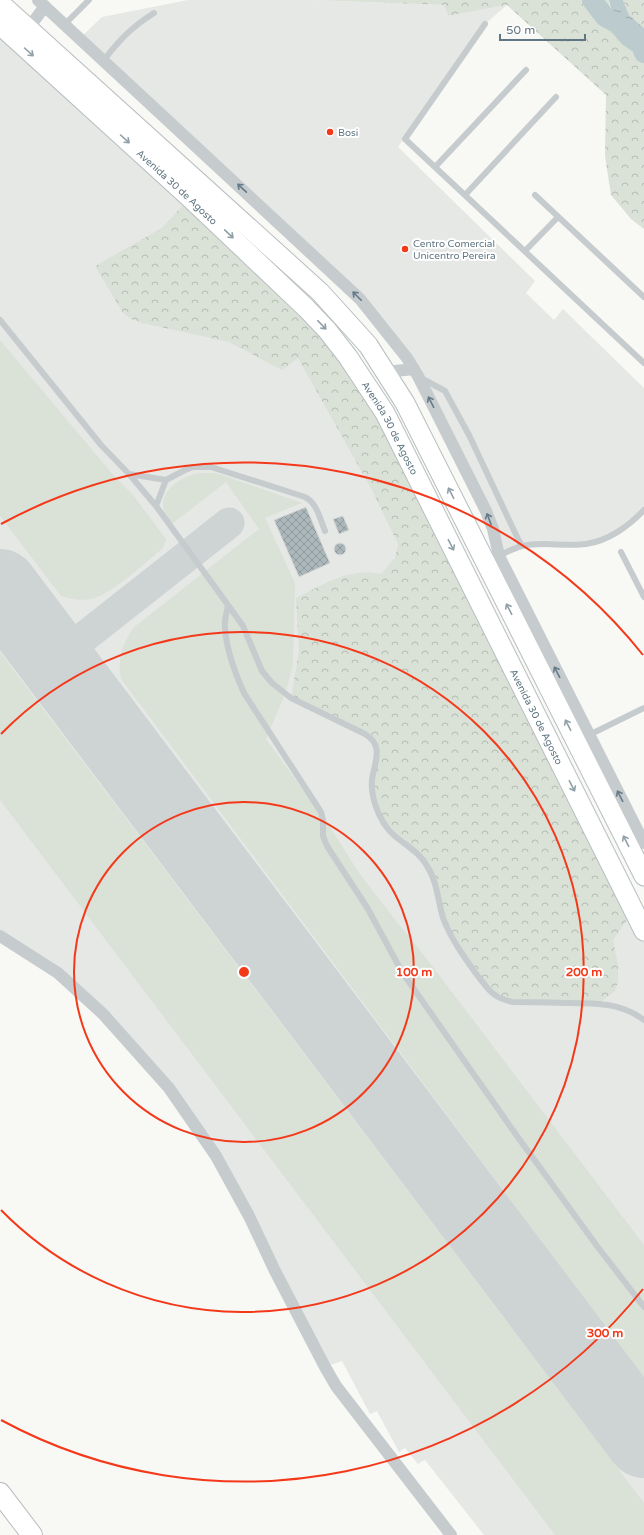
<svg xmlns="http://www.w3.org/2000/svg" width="644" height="1535" viewBox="0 0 644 1535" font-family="'Varela Round',sans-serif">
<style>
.built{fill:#e6e8e6}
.grass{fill:#dae1d6}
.forest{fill:url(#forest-crowns)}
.water{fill:url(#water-ripples)}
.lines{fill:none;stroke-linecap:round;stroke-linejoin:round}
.river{stroke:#bccbce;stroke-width:20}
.taxiway{stroke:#ced3d4;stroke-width:31}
.runway{stroke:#ced3d4;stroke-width:76}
.building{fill:url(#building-cross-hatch);stroke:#dadad8}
.primary-casing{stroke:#b8bec1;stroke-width:21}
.trunk-casing{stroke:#babec1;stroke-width:22}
.service{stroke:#c6cbce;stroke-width:6}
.minor{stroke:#c6cbce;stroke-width:12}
.primary{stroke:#fff;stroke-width:19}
.trunk{stroke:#fff;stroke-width:20}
.oneway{stroke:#90a0a8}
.oneway2{stroke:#657b87}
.ring{fill:none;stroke:#f4391a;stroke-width:2}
.poi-dot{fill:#f4391a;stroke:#fff;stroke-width:1.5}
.labels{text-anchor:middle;stroke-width:4;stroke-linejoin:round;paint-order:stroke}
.poi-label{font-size:10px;fill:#607783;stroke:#fff;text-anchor:start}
.street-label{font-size:10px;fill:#607783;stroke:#fff}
.centre{fill:#f4391a;stroke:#fff;stroke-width:2}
.ring-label{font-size:12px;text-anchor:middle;font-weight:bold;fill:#f4391a;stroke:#fff;stroke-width:4;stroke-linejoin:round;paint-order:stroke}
</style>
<defs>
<pattern id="forest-crowns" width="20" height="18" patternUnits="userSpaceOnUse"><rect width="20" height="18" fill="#dae1d6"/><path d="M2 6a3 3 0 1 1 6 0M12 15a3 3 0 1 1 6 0" fill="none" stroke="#b4bbb3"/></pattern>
<pattern id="water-ripples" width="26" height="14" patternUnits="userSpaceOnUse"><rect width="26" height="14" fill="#bccbce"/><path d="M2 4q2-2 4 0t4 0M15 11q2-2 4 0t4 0" fill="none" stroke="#9caaad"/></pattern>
<pattern id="building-cross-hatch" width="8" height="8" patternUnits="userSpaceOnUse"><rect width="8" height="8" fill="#abb7bb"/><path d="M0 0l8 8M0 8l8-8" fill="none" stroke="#8f9a9d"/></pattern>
</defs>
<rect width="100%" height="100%" fill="#f8f8f5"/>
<path class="built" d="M188,0H314L444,5L448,16L507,5L485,24L398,147L535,281L526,293L554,320L563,309L644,388V510L627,526L588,544H537L499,556L497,546L418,376L360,299L80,38L102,17Z
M0,25L244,249L644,931V1535H484L425,1460L418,1464L405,1448L399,1452L377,1411L370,1414L342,1361L325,1367L216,1156L103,1014L0,936Z"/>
<path class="grass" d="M0,340L114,476L133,495L166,539L163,548C145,563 112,594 91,599C81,601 71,599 61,596L0,516Z
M201,473H214L222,475L302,503L265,518L295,583L293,664L285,694L266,739L330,827L359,873L396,921L423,954L644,1245V1378L121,679C117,656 122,647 133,628L259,529L226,482L172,524C169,520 165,515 164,511C158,489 184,475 201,473Z
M0,652L644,1503V1535H555L0,800Z"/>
<path class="forest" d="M314,0H609L610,6L629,37L644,47V229L631,219L611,195L605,156L606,95L507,5L448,16L444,5Z
M623,0H644V28L629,15Z
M190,198L348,357L634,910L613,940L618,965V982L615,991L599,1003L512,1002L495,995L450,933L428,866L388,829L373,796L377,754L370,737L291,698L299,651L296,598C316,588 337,575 359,573C366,572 374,573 381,574L395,558L398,544L372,490L298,358L282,370L229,342L142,323L131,319L123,313L95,266L162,228Z"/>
<path class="water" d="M609,0H623L629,15L644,28V47C625,39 613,20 609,0Z"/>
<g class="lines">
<path class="river" d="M592,0L605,17L618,24L629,37L641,45L644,53"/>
<path class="taxiway" d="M55,660L229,523"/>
<path class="runway" d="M0,587L644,1440"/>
</g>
<path class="building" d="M306,507L330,563L299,577L274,520Z
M343,516L349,530L339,534L333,519Z
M334 549a6 6 0 1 1 12 0a6 6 0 1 1-12 0Z"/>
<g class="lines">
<defs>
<g id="primary">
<path d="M0,3L320,292L368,345L405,403L644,876"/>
<path id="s1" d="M0,25L190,198L306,308L327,330L348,357L385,413L644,931"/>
</g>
<path id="trunk" d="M0,1493L32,1535"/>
</defs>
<use href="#primary" class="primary-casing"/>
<use href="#trunk" class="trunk-casing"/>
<path class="service" d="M65,24L89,0
M485,24L405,139L644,363
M104,60C120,39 132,27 154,13
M436,166L526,70
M465,195L556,97
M535,195L644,297
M525,251L558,217
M0,320L101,445L129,474L166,480
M421,378L445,391L469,435L518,539L522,546
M129,474L156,506L228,605C227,612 224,620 225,627C226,650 235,673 244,693L321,812L323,820V836L327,846L368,909L402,972L517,1136L597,1246L644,1307
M156,506L166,480L185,470L193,467H211L305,497C317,503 320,519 325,531
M621,552L644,597
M499,556C507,552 514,548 522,546C543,541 565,547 586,544C608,541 629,526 644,510
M228,605L243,626L262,671L272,683L291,698L365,734C385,746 374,763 372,780C371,788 373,797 375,804C379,817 386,829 396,837C407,846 420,853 427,866C437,881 438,901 443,918C451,939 464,957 477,975C483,982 487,990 495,995C500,999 506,1000 512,1002C529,1002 547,1002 564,1003C593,1003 620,1002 644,1020
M589,735L644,708"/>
<path class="minor" d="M38,0L360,299L407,358L418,376L486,511L493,529L499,556L644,843
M28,29L45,6
M386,372L414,369
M0,936L58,973L103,1014L169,1088L216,1156L249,1216L275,1271L325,1367L336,1386L451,1535"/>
<use href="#primary" class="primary"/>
<use href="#trunk" class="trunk"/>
</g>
<defs><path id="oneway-shaft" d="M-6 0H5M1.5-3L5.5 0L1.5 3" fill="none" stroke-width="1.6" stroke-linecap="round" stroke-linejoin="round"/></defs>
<g class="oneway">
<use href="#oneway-shaft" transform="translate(29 52) rotate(42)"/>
<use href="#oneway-shaft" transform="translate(125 139) rotate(42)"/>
<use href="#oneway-shaft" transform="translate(229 234) rotate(43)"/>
<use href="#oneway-shaft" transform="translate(322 325) rotate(46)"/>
<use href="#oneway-shaft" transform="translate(451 493) rotate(-117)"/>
<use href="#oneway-shaft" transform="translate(451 545) rotate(63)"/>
<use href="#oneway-shaft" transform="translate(509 609) rotate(-117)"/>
<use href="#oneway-shaft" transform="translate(568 725) rotate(-117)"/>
<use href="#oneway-shaft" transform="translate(572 786) rotate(63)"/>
<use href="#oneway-shaft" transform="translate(626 841) rotate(-117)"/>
</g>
<g class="oneway2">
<use href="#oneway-shaft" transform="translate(242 188) rotate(-137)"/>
<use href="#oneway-shaft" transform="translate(357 296) rotate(-135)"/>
<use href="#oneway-shaft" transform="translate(431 402) rotate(-117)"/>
<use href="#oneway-shaft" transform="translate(489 519) rotate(-111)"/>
<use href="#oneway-shaft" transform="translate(557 672) rotate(-117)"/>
<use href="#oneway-shaft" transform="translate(620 796) rotate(-117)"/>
</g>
<g class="ring">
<circle cx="244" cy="972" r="170"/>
<path d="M1 734A340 340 0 1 1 1 1210"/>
<path d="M643 1289A510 510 0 0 1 1 1420M1 524A510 510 0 0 1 643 655"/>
</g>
<g class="poi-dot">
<circle cx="330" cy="132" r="4"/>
<circle cx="405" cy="249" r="4"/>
</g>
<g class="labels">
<g class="poi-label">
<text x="338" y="136">Bosi</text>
<text x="413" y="247">Centro Comercial<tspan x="413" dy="12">Unicentro Pereira</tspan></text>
</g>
<g class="street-label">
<text dy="4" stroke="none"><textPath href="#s1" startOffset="240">Avenida 30 de Agosto</textPath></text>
<text dy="4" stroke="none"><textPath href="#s1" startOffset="564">Avenida 30 de Agosto</textPath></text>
<text dy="4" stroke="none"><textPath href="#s1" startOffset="888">Avenida 30 de Agosto</textPath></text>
</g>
</g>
<circle cx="244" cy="972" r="6" class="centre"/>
<g class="ring-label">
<text x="414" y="976">100 m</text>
<text x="584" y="976">200 m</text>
<text x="605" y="1337">300 m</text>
</g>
<path d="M500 34v6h85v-6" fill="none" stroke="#607783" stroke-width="2"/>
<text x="506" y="34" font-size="12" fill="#607783" stroke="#ffffff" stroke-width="3" paint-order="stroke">50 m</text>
</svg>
